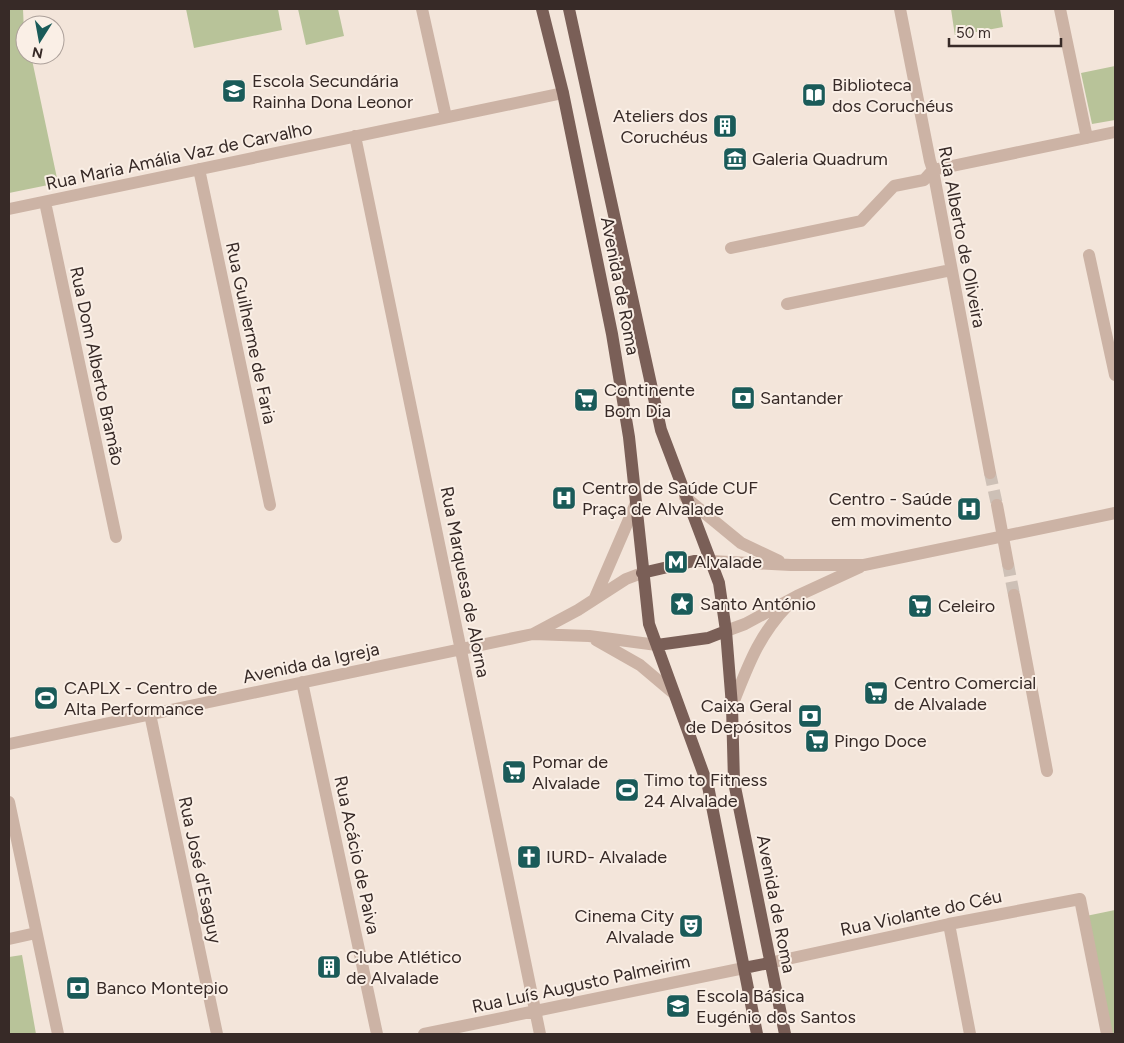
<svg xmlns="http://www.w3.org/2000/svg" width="1124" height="1043" viewBox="0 0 1124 1043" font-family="Figtree,sans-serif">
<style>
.green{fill:#b8c399}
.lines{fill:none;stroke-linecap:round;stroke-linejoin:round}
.minor-tunnel{stroke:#cdc0b6;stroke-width:12;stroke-dasharray:12 6;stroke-linecap:butt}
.minor{stroke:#ccb3a5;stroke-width:12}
.major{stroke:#7a5f57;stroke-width:12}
.labels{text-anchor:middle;stroke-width:4;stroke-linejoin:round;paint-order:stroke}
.poi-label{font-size:18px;fill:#372a27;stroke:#faefe6;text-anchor:start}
.street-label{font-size:18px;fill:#372a27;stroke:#faefe6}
</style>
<rect width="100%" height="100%" fill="#f3e5da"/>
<path class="green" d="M9,9H23L25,55H31L58,183L9,193Z
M186,9H278L282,30L194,48Z
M298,9H338L344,36L306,45Z
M951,9H1000L1003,27L955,36Z
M1115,66V120L1092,124L1081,73Z
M1115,910V1034H1112L1086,916Z
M22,955L36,1034H9V957Z"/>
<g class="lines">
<path class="minor-tunnel" d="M990,473L997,505
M1008,564L1014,595"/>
<path class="minor" d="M422,9L446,117
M900,9L930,161L933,170L990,473
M1060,9L1087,138
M355,136L540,1034
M199,169L270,505
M933,170L1115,132
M45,202L116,537
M9,209L563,93
M731,248L861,221L894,186L924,180L933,170
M1089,255L1115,375
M787,304L951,270
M685,497L741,543L779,561
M997,505L1008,564
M711,561L791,565H864L1115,513
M1014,595L1047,771
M595,598L636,503
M726,631L745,624L797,596L860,567
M533,634L578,610L626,579L642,573
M596,640L640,665L672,692
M302,682L377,1034
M732,706C748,666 758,636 788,605
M150,714L217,1034
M9,744L533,634L589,636L657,645
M9,802L58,1034
M949,924L970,1034
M9,939L36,933
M769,963L949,924L1080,899L1107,1034
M424,1034L744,968"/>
<path class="major" d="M542,9L563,93L612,334L629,437L649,624L708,786L757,1034
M569,9L661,430L719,583L726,631L732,706L734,782L785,1034
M642,573L694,561H711
M657,645L708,638L726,631
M744,968L769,963"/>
</g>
<defs>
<symbol id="school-square" viewBox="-11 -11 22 22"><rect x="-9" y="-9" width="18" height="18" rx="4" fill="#1a5b59" stroke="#faefe6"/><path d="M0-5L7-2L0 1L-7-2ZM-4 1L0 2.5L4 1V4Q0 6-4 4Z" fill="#fff"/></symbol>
<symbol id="library-square" viewBox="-11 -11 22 22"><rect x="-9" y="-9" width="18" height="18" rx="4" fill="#1a5b59" stroke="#faefe6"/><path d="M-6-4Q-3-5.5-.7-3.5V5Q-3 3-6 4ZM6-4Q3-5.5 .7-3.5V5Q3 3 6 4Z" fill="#fff"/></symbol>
<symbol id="building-square" viewBox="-11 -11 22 22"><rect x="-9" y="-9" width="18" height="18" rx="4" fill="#1a5b59" stroke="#faefe6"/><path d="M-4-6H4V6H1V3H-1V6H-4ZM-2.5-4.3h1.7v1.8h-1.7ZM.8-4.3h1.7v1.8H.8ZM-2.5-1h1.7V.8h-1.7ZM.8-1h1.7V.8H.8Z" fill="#fff"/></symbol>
<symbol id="museum-square" viewBox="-11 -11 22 22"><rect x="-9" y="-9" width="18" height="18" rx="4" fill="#1a5b59" stroke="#faefe6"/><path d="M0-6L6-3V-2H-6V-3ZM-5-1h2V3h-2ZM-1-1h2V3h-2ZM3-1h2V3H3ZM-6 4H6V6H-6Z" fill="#fff"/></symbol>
<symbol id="bank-square" viewBox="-11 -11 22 22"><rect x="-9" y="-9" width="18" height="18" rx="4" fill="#1a5b59" stroke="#faefe6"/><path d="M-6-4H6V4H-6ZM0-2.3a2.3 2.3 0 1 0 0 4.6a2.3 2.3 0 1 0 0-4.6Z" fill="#fff"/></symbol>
<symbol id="supermarket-square" viewBox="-11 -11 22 22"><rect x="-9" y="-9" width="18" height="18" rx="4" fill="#1a5b59" stroke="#faefe6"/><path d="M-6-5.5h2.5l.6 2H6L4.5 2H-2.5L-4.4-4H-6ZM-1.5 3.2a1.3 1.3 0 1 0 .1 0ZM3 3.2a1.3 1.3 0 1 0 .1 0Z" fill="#fff"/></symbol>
<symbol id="hospital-square" viewBox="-11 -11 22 22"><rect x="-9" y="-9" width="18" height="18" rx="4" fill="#1a5b59" stroke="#faefe6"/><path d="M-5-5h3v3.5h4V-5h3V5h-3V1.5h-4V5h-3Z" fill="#fff"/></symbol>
<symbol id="metro-square" viewBox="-11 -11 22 22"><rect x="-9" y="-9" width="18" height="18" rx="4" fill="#1a5b59" stroke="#faefe6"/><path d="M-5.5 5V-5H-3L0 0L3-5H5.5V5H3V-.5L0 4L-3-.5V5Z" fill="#fff"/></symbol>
<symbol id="sight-square" viewBox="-11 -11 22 22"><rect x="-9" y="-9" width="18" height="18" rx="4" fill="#1a5b59" stroke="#faefe6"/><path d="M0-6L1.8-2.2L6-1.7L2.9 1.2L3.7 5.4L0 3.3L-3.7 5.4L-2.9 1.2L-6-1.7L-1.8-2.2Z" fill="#fff"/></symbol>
<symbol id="stadium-square" viewBox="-11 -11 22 22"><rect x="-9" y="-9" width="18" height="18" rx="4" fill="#1a5b59" stroke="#faefe6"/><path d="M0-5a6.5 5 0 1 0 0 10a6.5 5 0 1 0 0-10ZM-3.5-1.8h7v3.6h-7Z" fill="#fff"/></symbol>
<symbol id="church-square" viewBox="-11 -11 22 22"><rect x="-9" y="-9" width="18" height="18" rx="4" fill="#1a5b59" stroke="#faefe6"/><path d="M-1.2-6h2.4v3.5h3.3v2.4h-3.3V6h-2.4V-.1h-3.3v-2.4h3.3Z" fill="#fff"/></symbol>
<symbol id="theatre-square" viewBox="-11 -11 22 22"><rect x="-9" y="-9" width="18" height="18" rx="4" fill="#1a5b59" stroke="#faefe6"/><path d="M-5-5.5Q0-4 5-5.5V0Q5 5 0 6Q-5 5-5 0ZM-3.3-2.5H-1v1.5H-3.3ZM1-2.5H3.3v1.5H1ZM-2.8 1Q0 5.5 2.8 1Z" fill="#fff"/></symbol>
</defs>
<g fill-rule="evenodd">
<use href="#school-square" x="220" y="77" width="28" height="28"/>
<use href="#library-square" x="800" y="81" width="28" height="28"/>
<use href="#building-square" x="711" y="112" width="28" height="28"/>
<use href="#museum-square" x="721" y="145" width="28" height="28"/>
<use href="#bank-square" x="729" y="384" width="28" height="28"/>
<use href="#supermarket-square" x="572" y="386" width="28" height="28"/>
<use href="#hospital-square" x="550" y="484" width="28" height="28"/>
<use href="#hospital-square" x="955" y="495" width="28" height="28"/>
<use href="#metro-square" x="662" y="548" width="28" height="28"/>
<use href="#sight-square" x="668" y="590" width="28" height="28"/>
<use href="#supermarket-square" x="906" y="592" width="28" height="28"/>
<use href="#supermarket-square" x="862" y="679" width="28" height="28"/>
<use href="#stadium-square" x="32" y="684" width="28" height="28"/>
<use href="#bank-square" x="796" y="702" width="28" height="28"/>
<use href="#supermarket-square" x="803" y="727" width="28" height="28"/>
<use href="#supermarket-square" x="500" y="758" width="28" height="28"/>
<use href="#stadium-square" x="613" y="776" width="28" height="28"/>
<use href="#church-square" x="515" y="843" width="28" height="28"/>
<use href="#theatre-square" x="677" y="912" width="28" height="28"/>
<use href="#building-square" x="315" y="953" width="28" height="28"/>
<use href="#bank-square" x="64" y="974" width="28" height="28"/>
<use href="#school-square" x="664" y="992" width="28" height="28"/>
</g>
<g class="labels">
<g class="poi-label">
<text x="252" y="87">Escola Secundária<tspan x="252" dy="21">Rainha Dona Leonor</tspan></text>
<text x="832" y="91">Biblioteca<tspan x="832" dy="21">dos Coruchéus</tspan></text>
<text x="708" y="122" text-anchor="end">Ateliers dos<tspan x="708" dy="21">Coruchéus</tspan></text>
<text x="752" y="165">Galeria Quadrum</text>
<text x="604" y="396">Continente<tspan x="604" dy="21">Bom Dia</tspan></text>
<text x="760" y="404">Santander</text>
<text x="582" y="494">Centro de Saúde CUF<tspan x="582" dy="21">Praça de Alvalade</tspan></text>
<text x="952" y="505" text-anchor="end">Centro - Saúde<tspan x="952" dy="21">em movimento</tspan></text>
<text x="694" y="568">Alvalade</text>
<text x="700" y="610">Santo António</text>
<text x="938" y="612">Celeiro</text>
<text x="894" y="689">Centro Comercial<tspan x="894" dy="21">de Alvalade</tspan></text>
<text x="64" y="694">CAPLX - Centro de<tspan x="64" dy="21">Alta Performance</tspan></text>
<text x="792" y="712" text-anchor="end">Caixa Geral<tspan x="792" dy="21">de Depósitos</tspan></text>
<text x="834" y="747">Pingo Doce</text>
<text x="532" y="768">Pomar de<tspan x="532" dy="21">Alvalade</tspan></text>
<text x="644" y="786">Timo to Fitness<tspan x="644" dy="21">24 Alvalade</tspan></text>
<text x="546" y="863">IURD- Alvalade</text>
<text x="674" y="922" text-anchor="end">Cinema City<tspan x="674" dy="21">Alvalade</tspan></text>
<text x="346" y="963">Clube Atlético<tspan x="346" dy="21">de Alvalade</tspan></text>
<text x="96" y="994">Banco Montepio</text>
<text x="696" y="1002">Escola Básica<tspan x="696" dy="21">Eugénio dos Santos</tspan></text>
</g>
<g class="street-label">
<text transform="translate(179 156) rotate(-12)" y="6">Rua Maria Amália Vaz de Carvalho</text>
<text transform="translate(962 237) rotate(79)" y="6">Rua Alberto de Oliveira</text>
<text transform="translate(620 286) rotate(79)" y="6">Avenida de Roma</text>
<text transform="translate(251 333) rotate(78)" y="6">Rua Guilherme de Faria</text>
<text transform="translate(97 366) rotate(78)" y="6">Rua Dom Alberto Bramão</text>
<text transform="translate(465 582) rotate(79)" y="6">Rua Marquesa de Alorna</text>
<text transform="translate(311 663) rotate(-12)" y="6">Avenida da Igreja</text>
<text transform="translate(357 855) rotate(78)" y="6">Rua Acácio de Paiva</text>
<text transform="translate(200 870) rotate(78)" y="6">Rua José d'Esaguy</text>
<text transform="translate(776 904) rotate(79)" y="6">Avenida de Roma</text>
<text transform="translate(921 913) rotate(-12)" y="6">Rua Violante do Céu</text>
<text transform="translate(581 984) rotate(-12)" y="6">Rua Luís Augusto Palmeirim</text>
</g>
</g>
<rect width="1124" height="1043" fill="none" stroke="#372a27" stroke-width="20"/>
<g transform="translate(40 40) rotate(191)"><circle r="24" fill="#faefe6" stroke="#aca09a"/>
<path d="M0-4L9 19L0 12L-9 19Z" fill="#1a5b59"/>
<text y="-8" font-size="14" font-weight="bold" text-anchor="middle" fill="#372a27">N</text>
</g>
<path d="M949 38v8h112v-8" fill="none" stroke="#372a27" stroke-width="2.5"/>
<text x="956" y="38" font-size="15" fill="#372a27" stroke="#faefe6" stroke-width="4" paint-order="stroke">50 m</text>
</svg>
